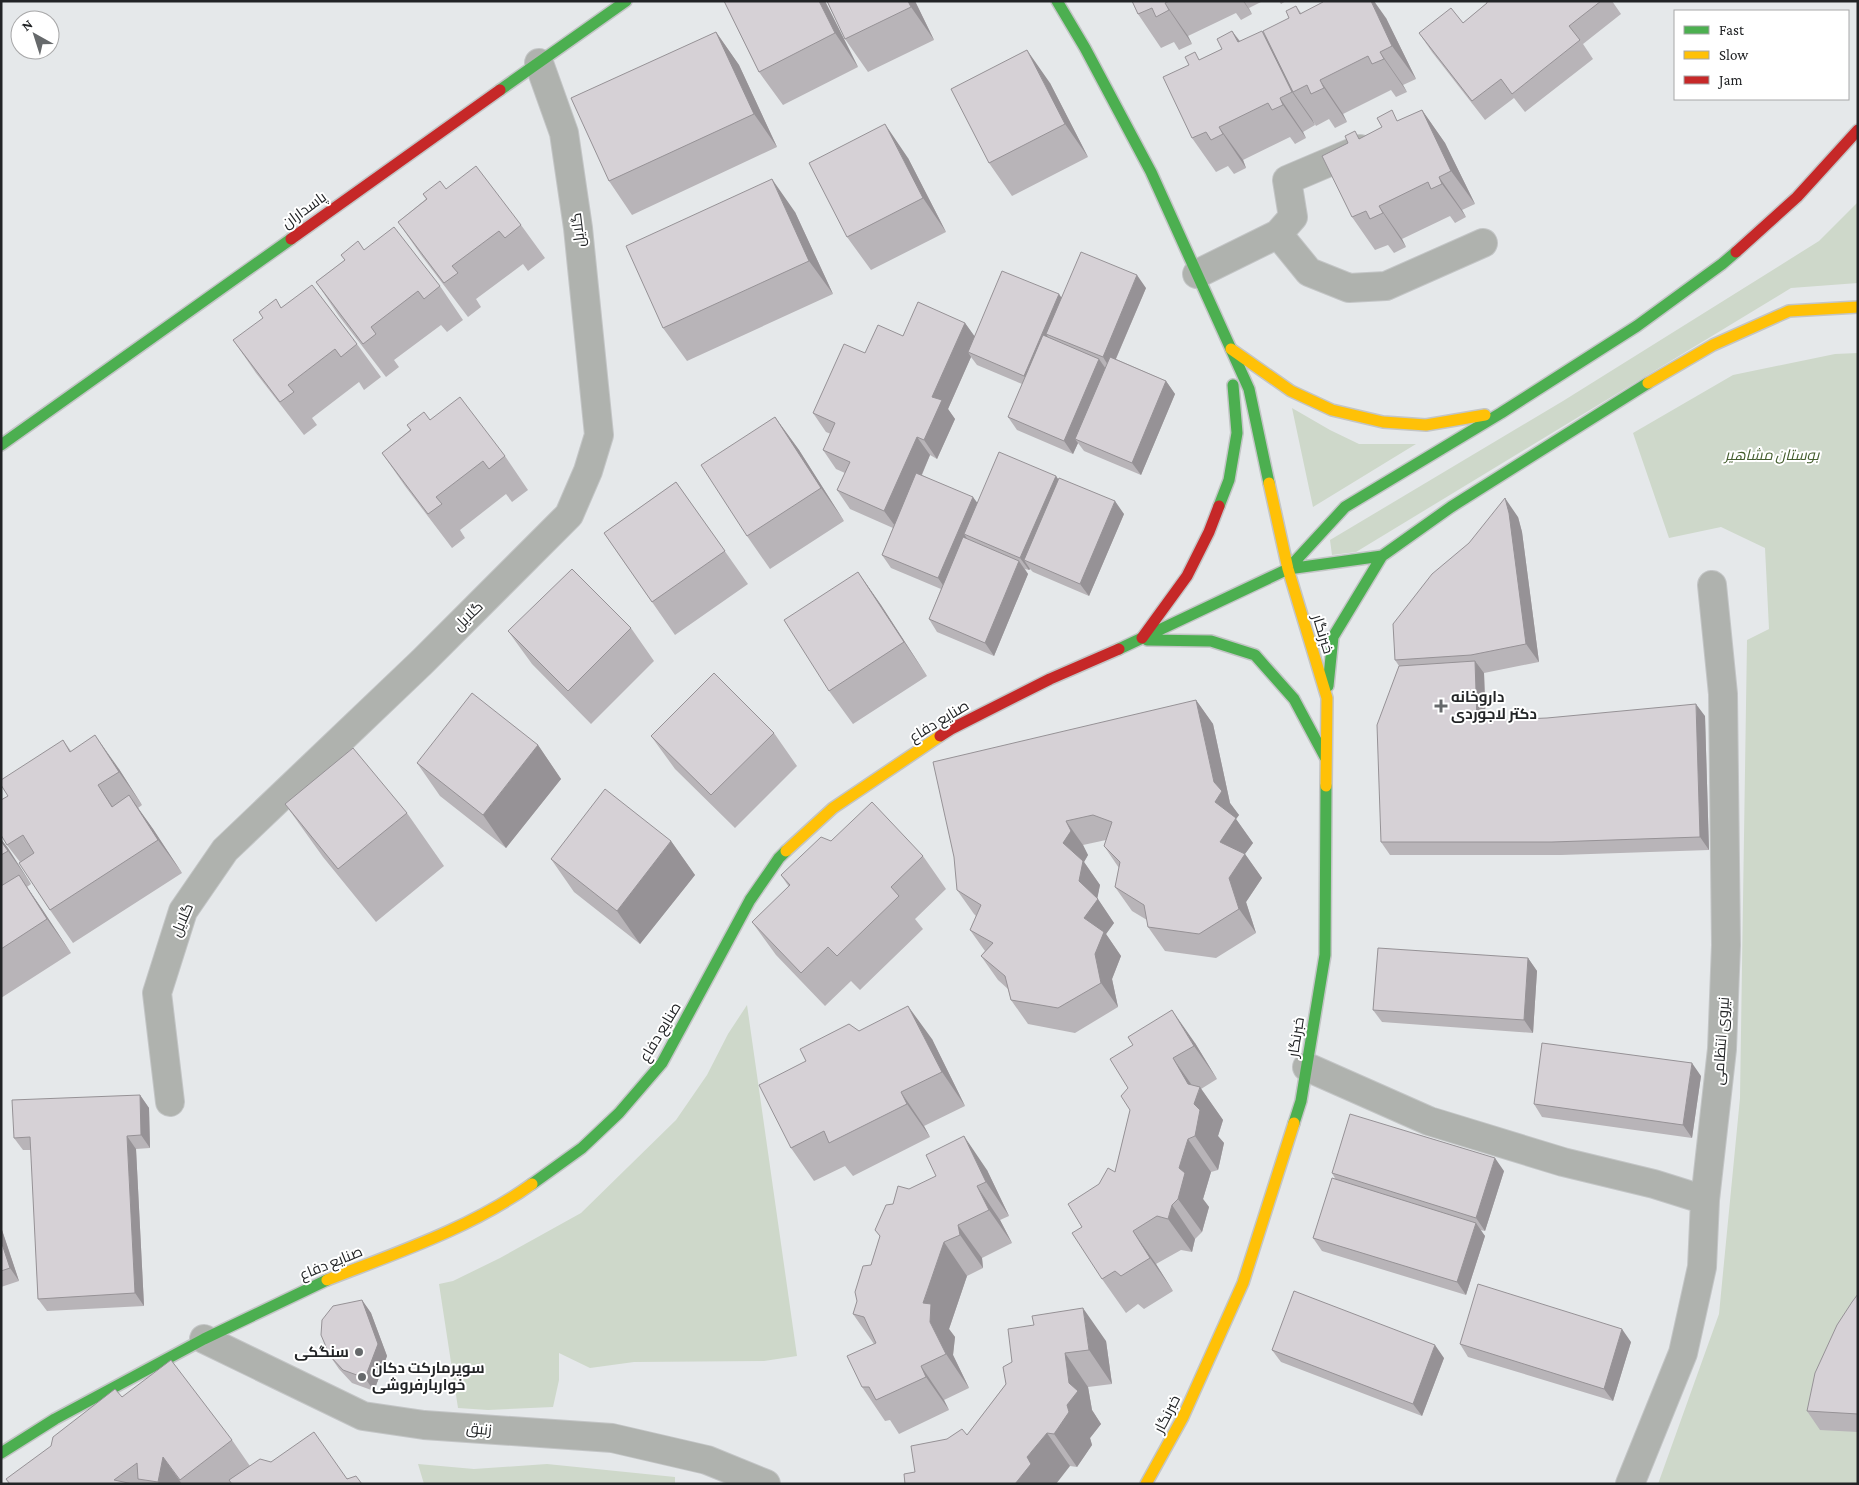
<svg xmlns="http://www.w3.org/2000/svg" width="1859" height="1485" viewBox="0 0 1859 1485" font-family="'Crimson Pro',Cairo,serif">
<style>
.green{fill:#ced8ca}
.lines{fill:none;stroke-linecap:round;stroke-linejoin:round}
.street-casing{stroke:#c3c5c6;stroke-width:30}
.fast-casing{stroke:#c3c5c6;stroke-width:14}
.slow-casing{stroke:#c3c5c6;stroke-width:14}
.jam-casing{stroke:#c3c5c6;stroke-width:14}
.street{stroke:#afb2ae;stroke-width:28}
.fast{stroke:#4caf50;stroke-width:11}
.slow{stroke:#ffc107;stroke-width:11}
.jam{stroke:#c62828;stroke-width:11}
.wall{fill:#b8b4b8}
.shaded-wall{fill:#969296}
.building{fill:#d6d1d6;stroke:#969296}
.poi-dot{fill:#66696b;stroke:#fff;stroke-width:2}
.labels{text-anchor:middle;stroke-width:4;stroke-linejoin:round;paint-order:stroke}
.street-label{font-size:15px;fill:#222426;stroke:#fff}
.park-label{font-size:15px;font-style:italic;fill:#435c2d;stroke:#fff}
.poi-label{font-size:15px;font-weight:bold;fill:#222426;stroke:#fff;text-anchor:start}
</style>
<rect width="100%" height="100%" fill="#e5e8ea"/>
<path class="green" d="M1858,202V283L1791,288L1356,552L1332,555L1330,540L1563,401L1819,241Z
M1858,353V1484H1658L1719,1314L1740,1098L1747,640L1769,629L1765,548L1721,527L1669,538L1633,433L1733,375L1835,354Z
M1292,408L1330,430L1359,444H1416L1313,507Z
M747,1005L797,1356L764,1361L634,1362L590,1368L559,1353V1380L553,1407L488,1410L458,1408L439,1284L453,1281L500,1258L581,1213L676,1120L707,1075L728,1034Z
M418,1464L474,1469L547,1464L675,1477V1484H424Z"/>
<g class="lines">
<defs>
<path id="street" d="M1278,234L1309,272L1349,288L1386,286L1483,243
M1197,274L1278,234L1293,217L1287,180L1360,149
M1307,1067L1429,1121L1563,1162L1654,1184L1705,1200
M170,1102L157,993L183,911L225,850L422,662L569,515L588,471L599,435L578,228L564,133L539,63
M204,1339L363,1416L424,1425L612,1438L707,1460L766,1484
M1630,1484L1683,1353L1702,1267L1705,1200L1722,1049L1726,945L1723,694L1712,585"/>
<path id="fast" d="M1057,1L1085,48L1151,172L1249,389L1269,483
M500,90L626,1
M1,445L291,239
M1219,506L1229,480L1237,433L1233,385
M1288,569L1345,507L1501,413L1637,326L1722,264L1736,252
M1147,640L1211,641L1255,655L1294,699L1325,757
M1119,649L1288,569L1382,556L1451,507L1648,383
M1328,686L1333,637L1382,556
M1294,1123L1301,1101L1325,955L1326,786
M532,1184L582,1148L619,1113L662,1063L750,900L779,858L786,851
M1,1453L55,1419L204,1339L327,1280"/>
<path id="slow" d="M1231,349L1291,391L1332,410L1383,422L1426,425L1485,415
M1648,383L1713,345L1789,311L1858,307
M1269,483L1288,569L1327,698L1326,786
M786,851L833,808L940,736
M327,1280C396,1253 471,1228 532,1184
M1146,1484L1183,1417L1243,1283L1294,1123"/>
<path id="jam" d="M291,239L500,90
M1736,252L1797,197L1858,130
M1142,638L1187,576L1209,532L1219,506
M940,736L951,729L1050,679L1119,649"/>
</defs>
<use href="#street" class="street-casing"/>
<use href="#fast" class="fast-casing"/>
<use href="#slow" class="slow-casing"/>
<use href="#jam" class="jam-casing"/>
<use href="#street" class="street"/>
<use href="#fast" class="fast"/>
<use href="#slow" class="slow"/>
<use href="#jam" class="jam"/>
</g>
<path class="wall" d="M724,1H825L858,67L783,105L759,72Z
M827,1H915L934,40L868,72L845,39Z
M1132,1H1260L1261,2L1249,8L1252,14L1241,20L1236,13L1188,36L1192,44L1179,50L1174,42L1161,48L1138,14Z
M1279,1H1286L1281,4Z
M1487,1H1612L1621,14L1583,44L1593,59L1525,112L1514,98L1485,120L1432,52L1419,33L1463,23L1487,3Z
M1296,6L1301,13L1386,18L1416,79L1403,85L1407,92L1396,97L1391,90L1343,114L1347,122L1335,128L1329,119L1316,126L1312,119L1315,125L1303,132L1306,138L1295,144L1290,137L1243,160L1246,168L1234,174L1228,166L1216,172L1192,138L1189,65L1222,49L1232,31L1240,41L1266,37L1289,18Z
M716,32L739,65L777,147L632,215L609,181Z
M1050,83L1088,157L1012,196L989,163Z
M1422,110L1445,143L1475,204L1462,210L1466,217L1455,223L1450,216L1402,239L1406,247L1394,253L1388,245L1375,250L1352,217L1360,138Z
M908,158L946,232L871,270L847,237Z
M446,189L521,225L545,258L528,271L523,264L476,299L481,307L468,317L421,255L398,222L426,199L423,194Z
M795,212L833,294L687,361L663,328Z
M364,250L440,286L463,320L447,332L441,325L394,360L399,367L386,377L339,316L316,282L345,260L341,255Z
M1146,288L1116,359L1166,381L1175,394L1141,475L1084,451L1078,443L1073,454L1017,430L1008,417L1022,384L977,365L971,357L948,409L955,419L937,459L930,455L922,475L977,503L1056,476L1058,479L1124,514L1089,596L1033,572L1030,569L1029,570L1025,569L1028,574L994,656L937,632L929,619L941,589L891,568L882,555L893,528L850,509L837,490L845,473L836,469L823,450L831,434L826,432L813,413L865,353L903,336L965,323L974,336L1061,297Z
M281,308L357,344L381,377L364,390L359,382L312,418L317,425L304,435L256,373L233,340Z
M775,417L799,450L844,521L770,569L747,536Z
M430,420L505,456L528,490L512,502L506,494L460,530L465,538L452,548L405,486L382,453L410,430L407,425Z
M676,482L748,584L675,635L604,533Z
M1518,517L1522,532L1539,662L1484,673L1486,721L1705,716L1709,850L1561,855H1390L1381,842L1399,666L1395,660Z
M858,572L881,605L927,676L853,724L829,691Z
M631,628L654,661L591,724L532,664L508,631Z
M1196,700L1213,724L1230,803L1239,815L1236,819L1253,843L1245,854L1262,878L1246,902L1256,933L1216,958L1165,951L1148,927L1147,920L1132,911L1115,887L1119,868L1104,846L1106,840L1083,845L1088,855L1084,862L1100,885L1097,898L1114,923L1106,934L1121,956L1112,979L1118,1007L1075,1033L1028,1024L1011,1000L1008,989L998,980L981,956L985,951L970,930L976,916L974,914L957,890Z
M774,733L797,766L735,828L675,769L651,736Z
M63,740L71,751L119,769L142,805L138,808L153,829L182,873L73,943L50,910L20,862L7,845L8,796Z
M538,745L561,779L506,848L440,796L417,763Z
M285,804L407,813L444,866L376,922L323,857Z
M1,839L31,884L27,887L42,909L71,953L1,998Z
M671,841L695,875L640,944L574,892L551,859Z
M831,841L923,856L946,889L915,919L923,929L860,990L851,981L825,1006L776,955L752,922L789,887L781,875Z
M1528,958L1537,971L1533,1033L1382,1022L1373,1010Z
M859,1031L932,1039L965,1106L924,1126L930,1137L853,1176L845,1166L814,1181L791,1148L806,1061Z
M1195,1043L1217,1079L1201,1089L1223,1120L1218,1136L1224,1143L1218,1170L1211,1172L1203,1199L1209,1207L1202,1232L1195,1239L1192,1252L1181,1250L1156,1264L1173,1291L1144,1309L1138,1304L1126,1313L1102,1279L1082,1227L1099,1184L1115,1172L1130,1110L1128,1088L1133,1045Z
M1701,1076L1692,1138L1542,1117L1534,1104Z
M140,1095L149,1108L150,1148L136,1149L144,1306L47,1311L38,1299L31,1150H23L14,1138Z
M987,1170L1009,1216L1000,1220L1012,1243L982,1258L983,1268L967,1276L949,1329L955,1337L953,1355L969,1388L944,1400L949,1410L899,1434L890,1420L885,1421L862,1387L874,1344L853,1314L871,1265L880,1236L875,1230L893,1204L909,1189Z
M1504,1171L1485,1231L1480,1230L1485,1236L1466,1295L1322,1251L1313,1238L1336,1180L1332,1173Z
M1,1227L19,1281L1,1287Z
M1858,1294V1432L1820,1430L1807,1411Z
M362,1300L371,1313L387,1356L374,1391L352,1383L339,1369L330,1356Z
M1106,1341L1112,1384L1088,1387L1092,1410L1101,1424L1090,1438L1092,1445L1077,1467L1070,1466L915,1472L947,1439L967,1435L1006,1384L1003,1367Z
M1631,1342L1613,1401L1468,1357L1460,1344Z
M1272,1350L1444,1358L1422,1416L1281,1362Z
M122,1397L232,1440L250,1466L347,1478L362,1484H10Z"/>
<path class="shaded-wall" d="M819,1H825L858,67L835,33Z
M908,1H915L934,40L911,7Z
M1243,1H1244L1252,14Z
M1371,1H1374L1386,18L1416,79L1392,46Z
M1165,3L1188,36L1192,44L1169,10Z
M1232,31L1256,64L1238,42Z
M1262,31L1285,64L1293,92L1312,119L1315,125L1292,92Z
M716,32L739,65L777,147L754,114Z
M1027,50L1050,83L1088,157L1065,124Z
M1380,52L1403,85L1407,92L1384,59Z
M1320,80L1343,114L1347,122L1324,88Z
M1280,98L1303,132L1306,138L1283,105Z
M1422,110L1445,143L1475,204L1451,171Z
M885,124L908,158L946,232L923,198Z
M1219,127L1243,160L1246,168L1223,134Z
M1439,177L1462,210L1466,217L1442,184Z
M772,179L795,212L833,294L809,261Z
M1379,206L1402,239L1406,247L1383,213Z
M1137,275L1146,288L1111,370L1103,357Z
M1059,294L1068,307L1046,334L1053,344L1033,389L1024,376Z
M965,323L978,341L968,352L971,357L948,409L955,419L937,459L924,440L932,397Z
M1099,359L1108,372L1075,439L1078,443L1073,454L1064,441Z
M1166,381L1175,394L1141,475L1132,463Z
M775,417L799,450L844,521L821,488Z
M917,437L930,455L898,530L884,511Z
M1056,476L1064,488L1024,560L1030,569L1029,570L1020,558Z
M973,497L982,509L964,534L968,540L947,591L938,578Z
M1505,498L1518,517L1522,532L1539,662L1526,644Z
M1115,501L1124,514L1089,596L1080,584Z
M1019,561L1028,574L994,656L985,643Z
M858,572L881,605L927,676L904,642Z
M1475,661L1484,673L1486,734L1477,721Z
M1196,700L1213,724L1230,803L1239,815L1236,819L1253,843L1236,866L1220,842L1215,802L1214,782Z
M1696,704L1705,716L1709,850L1700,837Z
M95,735L119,769L142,805L119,772Z
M538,745L561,779L506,848L483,815Z
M98,785L121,819L112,807Z
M129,795L153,829L182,873L158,840Z
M1066,821L1083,845L1088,855L1084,862L1100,885L1097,900L1098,899L1114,923L1106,934L1121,956L1112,979L1118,1007L1101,983L1084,918L1079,881L1063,843Z
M1,839L8,848L31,884L8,851L1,841Z
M671,841L695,875L640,944L617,911Z
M1245,854L1262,878L1246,902L1256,933L1239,909L1229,878Z
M19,875L42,909L71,953L47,919Z
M1528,958L1537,971L1533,1033L1524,1020Z
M908,1006L932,1039L965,1106L942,1072Z
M1172,1010L1195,1043L1217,1079L1194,1046Z
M1173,1058L1198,1094L1200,1087L1223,1120L1218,1136L1224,1143L1218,1170L1195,1136L1188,1084Z
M1692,1063L1701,1076L1692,1138L1683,1125Z
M901,1092L924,1126L930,1137L907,1104Z
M140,1095L149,1108L150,1148L141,1135Z
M127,1136L136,1149L144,1306L135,1293Z
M964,1136L987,1170L1009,1216L986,1182Z
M1188,1139L1211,1172L1203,1199L1209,1207L1202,1232L1178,1199L1179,1168Z
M1495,1158L1504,1171L1485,1231L1476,1218Z
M977,1186L1000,1220L1012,1243L989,1210Z
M1172,1205L1195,1239L1192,1252L1168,1219Z
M1476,1223L1485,1236L1466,1295L1457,1282Z
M958,1225L982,1258L983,1268L960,1235Z
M1,1227L19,1281L10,1268L1,1241Z
M1133,1231L1156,1264L1173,1291L1150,1258Z
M944,1242L967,1276L949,1329L955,1337L953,1355L969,1388L946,1354L930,1322L923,1303Z
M362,1300L371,1313L387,1356L374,1391L365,1378Z
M1083,1308L1106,1341L1112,1384L1089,1350Z
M1622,1329L1631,1342L1613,1401L1604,1389Z
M1435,1345L1444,1358L1422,1416L1413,1404Z
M1065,1353L1088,1387L1092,1410L1101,1424L1090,1438L1092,1445L1077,1467L1054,1434L1067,1405L1069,1383Z
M921,1366L944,1400L949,1410L926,1377Z
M1047,1433L1070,1466L1056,1484H1015L1027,1457Z
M163,1457L182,1484H159L158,1482Z"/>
<path class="building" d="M724,1H819L835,33L759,72Z
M827,1H908L911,7L845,39Z
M1132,1H1169L1165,3L1169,10L1156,17L1152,8L1138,14Z
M1322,1H1371L1392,46L1380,52L1384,59L1372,64L1368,56L1320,80L1324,88L1311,94L1307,85L1293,92L1263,31L1289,18L1286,11L1296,6L1300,14L1323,2Z
M1487,1H1601L1569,26L1580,40L1512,94L1501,79L1472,101L1419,33L1451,8L1463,23L1487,3Z
M1232,31L1238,42L1262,31L1292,92L1280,98L1283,105L1272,110L1268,103L1219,127L1223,134L1211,140L1206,132L1192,138L1163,77L1189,65L1185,57L1195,52L1199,60L1222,49L1217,39Z
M716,32L754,114L609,181L571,98Z
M1027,50L1065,124L989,163L951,89Z
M1392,110L1397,121L1422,110L1451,171L1439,177L1442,184L1431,189L1428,182L1379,206L1383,213L1370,219L1366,211L1352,217L1322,156L1348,143L1345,136L1355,131L1359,139L1382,127L1377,118Z
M885,124L923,198L847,237L809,163Z
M476,166L521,225L505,238L499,231L452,266L458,273L444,283L398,222L427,199L423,194L440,181L446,189Z
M772,179L809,261L663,328L626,246Z
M394,227L440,286L424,299L418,291L371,327L376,334L363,344L316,282L345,260L341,255L358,241L364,250Z
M1081,252L1137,275L1103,357L1046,334Z
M1002,271L1059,294L1024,376L968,352Z
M312,285L357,344L341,357L335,349L288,385L294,392L280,402L233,340L263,318L259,312L276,299L281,308Z
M918,302L965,323L932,397L942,400L924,440L917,437L884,511L837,490L850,462L823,450L835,423L813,413L844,344L865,353L878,325L903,336Z
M1043,335L1099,359L1064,441L1008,417Z
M1110,357L1166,381L1132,463L1075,439Z
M460,397L505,456L489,469L483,461L436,497L442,504L428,514L382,453L411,430L407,425L424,412L430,420Z
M775,417L821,488L747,536L701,465Z
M999,452L1056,476L1020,558L964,534Z
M916,473L973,497L938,578L882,555Z
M1059,478L1115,501L1080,584L1024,560Z
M676,482L725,551L652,602L604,533Z
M1505,498L1509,513L1526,644L1471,655L1395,660L1393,624L1432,574L1469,543Z
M963,537L1019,561L985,643L929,619Z
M572,569L631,628L568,691L508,631Z
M858,572L904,642L829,691L784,620Z
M1475,661L1477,721L1547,718L1696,704L1700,837L1552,842H1381L1377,725L1399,666Z
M714,673L774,733L711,795L651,736Z
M472,693L538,745L483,815L417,763Z
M1196,700L1214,782L1222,791L1215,802L1236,818L1220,842L1245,854L1229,878L1239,909L1199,934L1148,927L1144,905L1115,887L1120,862L1104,846L1112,822L1093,815L1066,821L1071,831L1063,843L1083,861L1079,881L1098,899L1084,918L1104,932L1095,954L1101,983L1058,1008L1011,1000L1005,976L981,956L993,943L970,930L981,905L957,890L954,857L933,762Z
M95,735L119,772L98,785L112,807L129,795L158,840L50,910L19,863L34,853L23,835L7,845L1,835V800L8,796L1,785V780L63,740L70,752Z
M353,748L407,813L338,869L285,804Z
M605,789L671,841L617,911L551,859Z
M872,802L923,856L891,887L899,896L837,956L828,947L801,973L752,922L790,885L781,875L821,837L831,841Z
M1,841L8,851L1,855Z
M19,875L47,919L1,949V886Z
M1378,948L1528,958L1524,1020L1373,1010Z
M908,1006L942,1072L901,1092L907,1104L829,1143L824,1131L791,1148L759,1085L806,1061L800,1049L849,1024L859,1031Z
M1172,1010L1194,1046L1173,1058L1188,1084L1200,1087L1194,1104L1200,1110L1195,1136L1188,1139L1179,1168L1185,1173L1178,1199L1172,1205L1168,1219L1157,1216L1133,1231L1150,1258L1121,1276L1115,1271L1102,1279L1072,1233L1082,1227L1068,1204L1099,1184L1108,1168L1115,1172L1130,1110L1121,1096L1128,1088L1110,1059L1133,1045L1128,1037Z
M1542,1043L1692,1063L1683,1125L1534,1104Z
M140,1095L141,1135L127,1136L135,1293L38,1299L30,1137L14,1138L12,1100Z
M1350,1114L1495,1158L1476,1218L1332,1173Z
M964,1136L986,1182L977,1186L989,1210L958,1225L960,1235L944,1242L923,1303L931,1304L930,1322L946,1354L921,1366L926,1377L876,1400L869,1387H862L847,1356L876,1343L864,1317L853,1314L857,1301L855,1292L863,1266L871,1265L880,1236L875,1230L886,1205L893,1204L898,1186L909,1189L936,1176L926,1155Z
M1332,1178L1476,1223L1457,1282L1313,1238Z
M1,1241L10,1268L1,1271Z
M1478,1284L1622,1329L1604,1389L1460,1344Z
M1294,1291L1435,1345L1413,1404L1272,1350Z
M1858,1294V1414L1807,1411L1815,1373L1837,1325L1852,1302Z
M362,1300L378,1344L365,1378L343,1370L330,1356L321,1335L322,1320L333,1306Z
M1083,1308L1089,1350L1065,1353L1069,1383L1078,1391L1067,1405L1069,1412L1054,1434L1047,1433L1027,1457L1031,1464L1015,1484H905L904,1474L915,1472L911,1446L947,1439L962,1429L967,1435L1006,1384L1003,1367L1012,1362L1008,1329L1034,1325L1032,1316Z
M171,1360L232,1440L180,1480L163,1457L158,1482L138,1479L137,1463L114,1480L133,1484H10L6,1479L51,1446L53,1437L115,1389L122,1397Z
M314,1432L347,1479L356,1476L362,1484H232L229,1480L260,1459L271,1462Z"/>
<g class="poi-dot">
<path d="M1438.5 698.5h5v5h5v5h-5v5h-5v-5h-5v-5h5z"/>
<circle cx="359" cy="1352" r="5"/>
<circle cx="362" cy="1377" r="5"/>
</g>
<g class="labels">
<g class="street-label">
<text transform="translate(304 210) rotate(-36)" y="5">پاسداران</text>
<text transform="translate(578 230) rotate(-97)" y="5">گلایل</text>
<text transform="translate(468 616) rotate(-45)" y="5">گلایل</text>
<text transform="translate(1323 634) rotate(73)" y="5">خبرنگار</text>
<text transform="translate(939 721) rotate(-31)" y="5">صنایع دفاع</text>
<text transform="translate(182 920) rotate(-67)" y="5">گلایل</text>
<text transform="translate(660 1032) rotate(-59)" y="5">صنایع دفاع</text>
<text transform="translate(1296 1037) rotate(-81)" y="5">خبرنگار</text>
<text transform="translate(1721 1041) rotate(-86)" y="5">نیروی انتظامی</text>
<text transform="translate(331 1263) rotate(-22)" y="5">صنایع دفاع</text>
<text transform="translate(1167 1414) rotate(-63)" y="5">خبرنگار</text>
<text transform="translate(479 1429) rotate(5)" y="5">زنبق</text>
</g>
<g class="park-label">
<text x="1772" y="460">بوستان مشاهیر</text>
</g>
<g class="poi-label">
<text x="1451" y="702">داروخانه<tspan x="1451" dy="17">دکتر لاجوردی</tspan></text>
<text x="349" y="1357" text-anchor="end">سنگکی</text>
<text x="372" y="1373">سوپرمارکت دکان<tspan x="372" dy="17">خواربارفروشی</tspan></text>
</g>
</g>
<rect width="1859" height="1485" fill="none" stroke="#222426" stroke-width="5"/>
<rect x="1674" y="10" width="175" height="90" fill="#ffffff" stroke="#a7a7a8"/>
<rect x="1684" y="26" width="25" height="8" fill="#4caf50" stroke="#a7a7a8"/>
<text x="1719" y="35" font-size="15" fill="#222426">Fast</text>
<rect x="1684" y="51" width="25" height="8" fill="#ffc107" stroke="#a7a7a8"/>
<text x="1719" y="60" font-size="15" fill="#222426">Slow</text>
<rect x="1684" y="76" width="25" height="8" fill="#c62828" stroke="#a7a7a8"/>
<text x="1719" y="85" font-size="15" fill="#222426">Jam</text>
<g transform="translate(35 35) rotate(321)"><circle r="24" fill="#ffffff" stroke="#a7a7a8"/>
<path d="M0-4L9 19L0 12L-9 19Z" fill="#66696b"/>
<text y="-8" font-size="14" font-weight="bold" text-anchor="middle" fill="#222426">N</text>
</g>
</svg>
